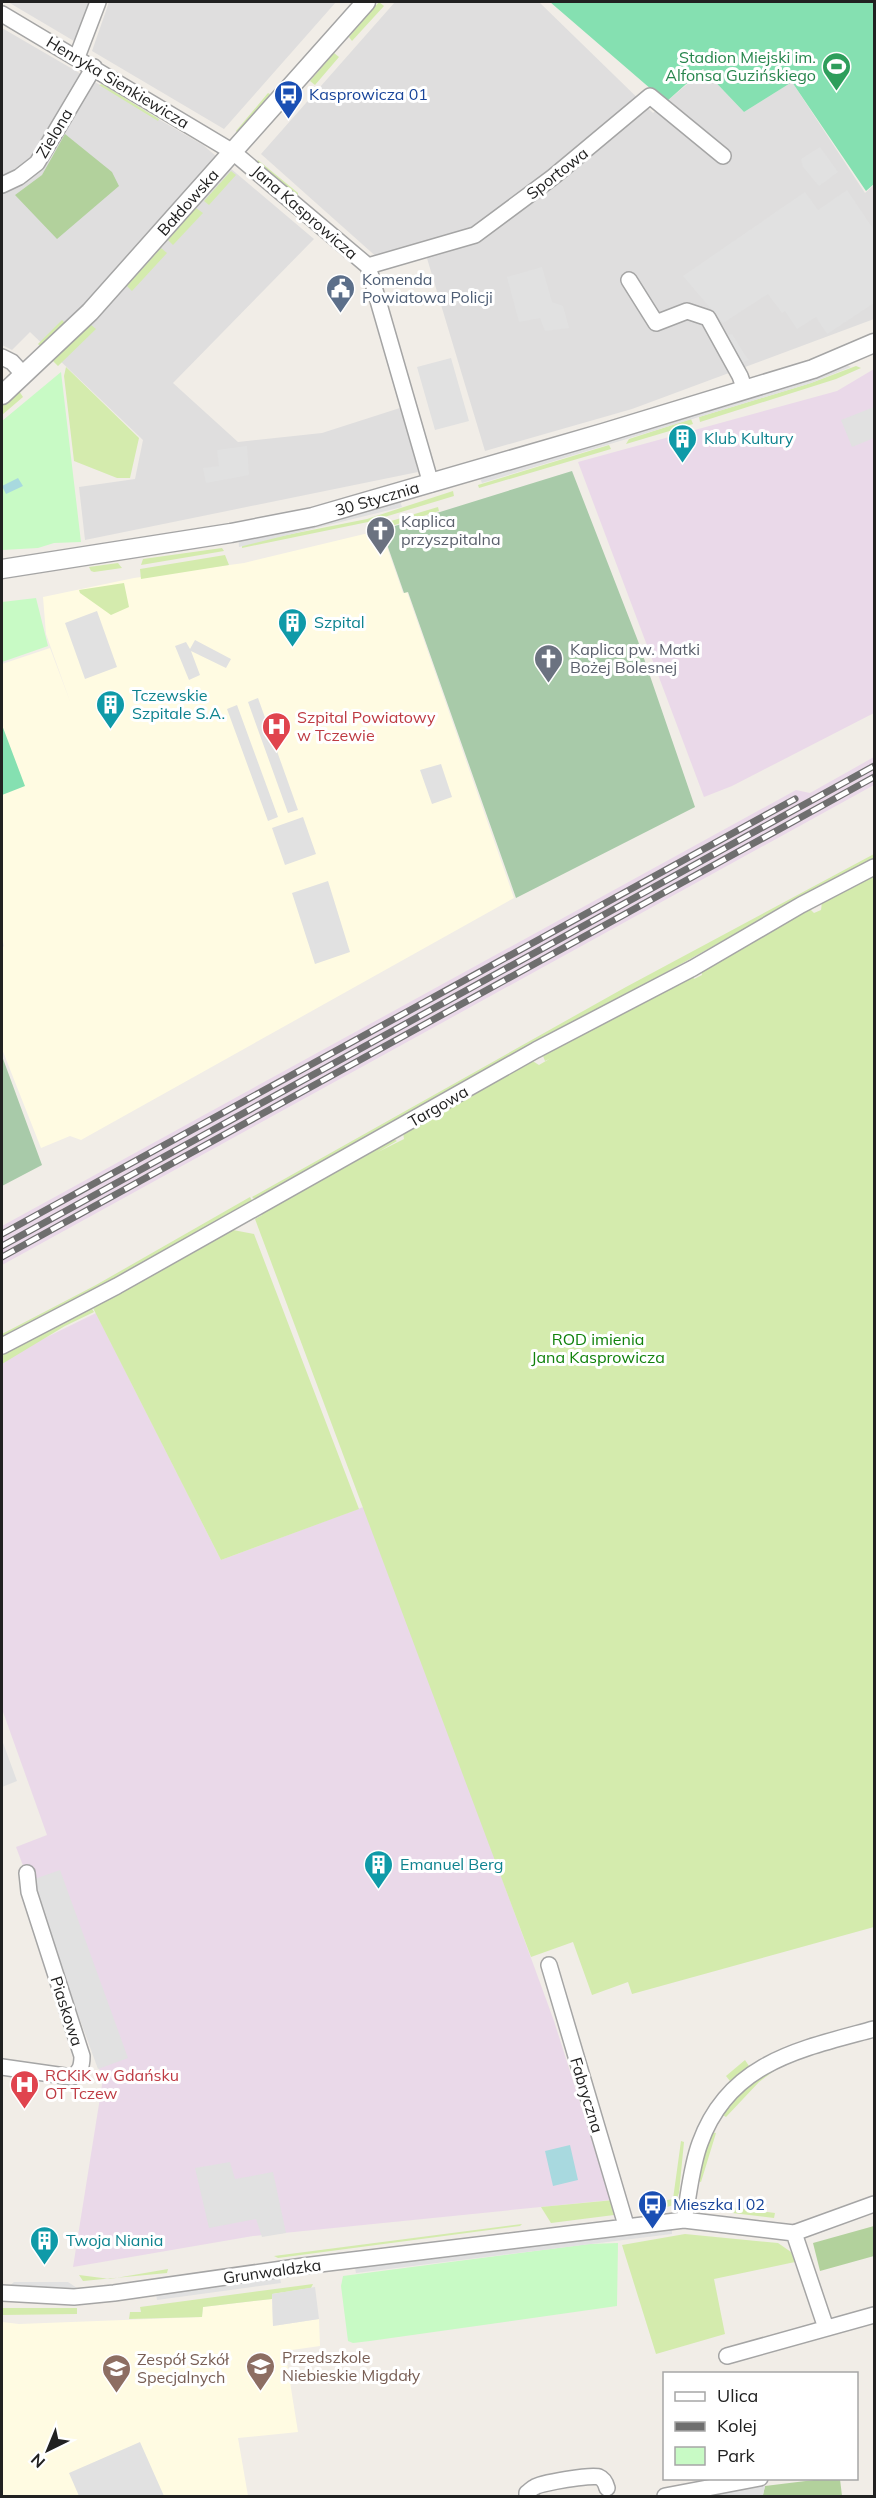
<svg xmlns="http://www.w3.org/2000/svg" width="876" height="2498" viewBox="0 0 876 2498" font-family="Mulish,sans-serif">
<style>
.residential{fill:#dfdede}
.industrial{fill:#ead9e9}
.education{fill:#fffbe2}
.grass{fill:#d4ebad}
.forest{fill:#b2d19c}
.cemetery{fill:#a8caa9}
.park{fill:#c8fac5}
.pitch{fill:#85e0b1}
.parking{fill:#e1e1e1}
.water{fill:#a8d9df}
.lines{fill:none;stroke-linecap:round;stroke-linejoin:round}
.minor-casing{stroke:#a5a5a5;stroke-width:18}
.tertiary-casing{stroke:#a5a5a5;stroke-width:21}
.minor{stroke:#fff;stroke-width:15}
.tertiary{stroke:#fff;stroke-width:18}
.rail-casing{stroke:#6f6f6f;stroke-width:7}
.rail{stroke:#fff;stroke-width:4.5;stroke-dasharray:14;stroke-linecap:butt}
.labels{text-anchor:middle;stroke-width:6;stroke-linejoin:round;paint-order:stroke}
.leisure-label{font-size:16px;fill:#27864d;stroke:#fff;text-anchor:end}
.street-label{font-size:16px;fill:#212121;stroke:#fff}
.transit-label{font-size:16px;fill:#164399;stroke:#fff;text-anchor:start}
.service-label{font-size:16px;fill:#4e5e75;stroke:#fff;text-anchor:start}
.culture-label{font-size:16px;fill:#0d838f;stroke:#fff;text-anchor:start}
.worship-label{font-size:16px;fill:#5b616d;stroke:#fff;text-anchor:start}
.health-label{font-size:16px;fill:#be3a42;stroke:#fff;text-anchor:start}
.park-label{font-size:16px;fill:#10820b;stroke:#fff}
.education-label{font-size:16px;fill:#785e54;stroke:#fff;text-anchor:start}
</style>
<rect width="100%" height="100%" fill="#f1ede7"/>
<path class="residential" d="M8,2H92L79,44Z
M109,2H336L224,129L92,51Z
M395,2H539L653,113L704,70L744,112L792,82L865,193L874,185V319L632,409L485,451L423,245L380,260L261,154Z
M2,28L203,145L314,239L173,383L238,442L322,433L403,407L418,472L85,540L79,487L135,479L143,440L30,332L12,350L2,345Z"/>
<path class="industrial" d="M874,369V713L732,786L704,797L578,462L837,391Z
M874,757V785L2,1265V1226L796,790L810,793Z
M96,1313L221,1560L366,1506L554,2021L611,2200L253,2236L73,2267L103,2079L16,1847L47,1835L2,1709V1359Z"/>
<path class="education" d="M381,530L403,593L407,592L514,898L81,1140L70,1136L41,1148L2,1049V948L4,946L2,938V664L50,648L71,704L46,634L43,597L134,578L244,563Z
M272,2299L273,2326L319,2319L320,2346L285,2351L298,2432L238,2438L248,2496H2V2322L19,2324L202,2317L203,2307Z"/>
<path class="grass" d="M379,2L384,6L352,41L349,37Z
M334,53L339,57L315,85L310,81Z
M102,84L159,119L158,121L99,85Z
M268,93L272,95L238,134L236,131Z
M258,160L298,193V197L257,162Z
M231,171L236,175L209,205L204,201Z
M196,208L203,213L173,245L168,240Z
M161,248L167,253L132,291L127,286Z
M62,320L65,323L63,327L41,347L38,344Z
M90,324L96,329L58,366L53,361Z
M856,366L861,368L836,379L700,422L699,417L811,383Z
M66,367L139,438L130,478H117L74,461L64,376Z
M19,391L23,397L2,415V406Z
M691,419L693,424L626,444L629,439Z
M609,445L611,449L479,488L478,485Z
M453,491L454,496L368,522L242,548V544L367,519Z
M438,507L439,511L382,529L381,524Z
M222,548L224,551L141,565L143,559Z
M225,555L229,565L141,579L140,569Z
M118,563L122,568L94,572L91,571L89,567Z
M124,583L129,607L111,615L80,593L79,590Z
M874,854V859L800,898L255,1200L252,1197L626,987Z
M874,873V1927L632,1994L628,1982L592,1995L573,1942L531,1957L255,1219L262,1215V1213L392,1138L397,1141L378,1152L404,1139L403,1133L531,1060L539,1065L551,1058L545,1061L543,1056L545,1053L692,971L694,979L702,975L701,968L809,908L814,913L821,910L822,902Z
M250,1197L253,1202L77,1300L2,1339V1334L96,1285Z
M233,1230L254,1234L359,1509L221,1560L92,1306Z
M91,1307L94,1312L65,1326L2,1364V1357L4,1354Z
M745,2060L749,2066L730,2081L726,2076Z
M772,2068L775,2070L759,2082L726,2117L721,2114L756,2077Z
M711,2132L716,2133L701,2182L698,2181L706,2144Z
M681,2141L684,2142L679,2193L674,2205L663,2208L662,2201L673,2199Z
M614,2200V2215L551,2223L541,2207Z
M706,2204L775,2213L774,2218L707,2210L704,2207Z
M522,2224L520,2226L278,2258L274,2256Z
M685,2234L778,2243L791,2252L795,2262L714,2279L725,2334L656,2354L622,2245Z
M168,2269L167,2273L83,2281L79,2275L110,2279Z
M313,2284L311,2288L272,2294V2299L203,2307L202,2317L129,2319L130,2312H141L140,2307Z
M2,2308H77V2314L2,2315Z"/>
<path class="forest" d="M65,134L112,172L119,186L57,239L15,195L42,175Z
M874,2226V2256L820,2271L813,2243Z
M822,2479H840L842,2496H757L763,2495L765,2486Z"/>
<path class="cemetery" d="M572,471L638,641L695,807L516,898L408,592L404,593L382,530Z
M2,1056L42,1165L2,1186Z"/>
<path class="park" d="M61,372L81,542L54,543L38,548L2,550V421Z
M36,598L48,646L2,662V602Z
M618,2243L617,2306L370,2341L353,2343L348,2341L341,2286L343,2276L589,2244Z"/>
<path class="pitch" d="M550,2H874V184L866,191L792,82L744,112L703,69L666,102Z
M2,725L25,786L2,795Z"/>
<path class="parking" d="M820,147L838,172L819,186L803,167L801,159Z
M847,190L874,230V303L827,334L816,317L797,329L785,311L782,313L768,294L723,323L683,276L805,192L818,210Z
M542,267L552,302L563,306L569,328L545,331L540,318L519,322L507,277Z
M732,334L745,355L749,360L742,362L724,336Z
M451,358L469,421L435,430L417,367Z
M844,364L851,367L811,383L482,483L480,478Z
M874,407V438L852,447L841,420Z
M247,446L249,475L206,483L203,468L219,466L217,450Z
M397,493L402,507L239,547L238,532Z
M97,611L117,667L85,679L65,623Z
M195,640L231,659L226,668L191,651L200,675L189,680L175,646L186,642L190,649Z
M258,698L298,810L288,813L248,702Z
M237,705L278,817L268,821L227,709Z
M441,764L452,797L432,804L420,770Z
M303,817L316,854L285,865L272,828Z
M328,881L350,952L315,964L292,893Z
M2,1740L17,1781L2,1787Z
M60,1870L128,2058L98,2069L29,1881Z
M230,2162L235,2179L273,2172L286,2233L262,2237L256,2219L209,2228L195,2168Z
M672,2228V2234L356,2273L355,2268Z
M280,2278L281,2283L157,2300L156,2294Z
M14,2282H68L77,2288L8,2287Z
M315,2287L319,2319L273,2326L272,2294Z
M140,2442L164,2496H79L69,2473Z
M762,2479L765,2486L763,2495L757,2496H665Z"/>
<path class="water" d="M18,478L23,486L6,494L2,486Z
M570,2145L578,2180L553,2186L545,2151Z"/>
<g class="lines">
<defs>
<path id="minor" d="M2,14L233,152L368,266L431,484
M77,57L98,2
M2,185L19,177L37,163L94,67
M368,266L475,235L553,177L650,96L723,156
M629,280L656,323L687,311L708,318L740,376L745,390
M2,357L12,362L24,375
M2,1346L117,1286L536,1050L693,968L801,905L874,867
M549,1965L626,2225
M2,2067L72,2077C80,2072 82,2066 82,2056L29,1892L27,1873
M684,2220C689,2195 691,2167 700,2143C729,2062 801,2049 874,2029
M794,2233L826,2328
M2,2293L74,2297L114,2293L303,2266L684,2220L794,2233L874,2204
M727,2356L874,2315
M527,2496V2493C530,2491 532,2488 535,2487C540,2483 593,2474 599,2477C604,2479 606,2484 607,2488
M665,2496L760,2478"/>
<g id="tertiary">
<path id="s1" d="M2,395L90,312L366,2"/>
<path id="s2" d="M2,569L231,533L313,517L603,433L813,369L874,343"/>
</g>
</defs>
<use href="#minor" class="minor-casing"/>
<use href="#tertiary" class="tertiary-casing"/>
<use href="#minor" class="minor"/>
<use href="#tertiary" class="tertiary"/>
<defs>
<path id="rail" d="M2,1234L795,799
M2,1246L874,766
M2,1257L874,777"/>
</defs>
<use href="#rail" class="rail-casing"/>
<use href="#rail" class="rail"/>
</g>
<defs>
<symbol id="stadium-pin" viewBox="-11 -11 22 30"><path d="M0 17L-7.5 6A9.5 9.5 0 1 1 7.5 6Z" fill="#2e9e5b" stroke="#fff"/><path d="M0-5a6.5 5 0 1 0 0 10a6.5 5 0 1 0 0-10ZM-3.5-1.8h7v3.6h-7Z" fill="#fff"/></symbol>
<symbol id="bus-pin" viewBox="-11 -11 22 30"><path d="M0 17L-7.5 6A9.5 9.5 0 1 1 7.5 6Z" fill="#1a4fb4" stroke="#fff"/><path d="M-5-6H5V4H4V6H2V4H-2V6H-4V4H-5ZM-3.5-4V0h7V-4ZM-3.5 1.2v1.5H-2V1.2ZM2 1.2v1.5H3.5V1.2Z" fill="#fff"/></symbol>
<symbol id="civic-pin" viewBox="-11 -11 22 30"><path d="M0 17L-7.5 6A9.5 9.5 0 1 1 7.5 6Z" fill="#5c6f8a" stroke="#fff"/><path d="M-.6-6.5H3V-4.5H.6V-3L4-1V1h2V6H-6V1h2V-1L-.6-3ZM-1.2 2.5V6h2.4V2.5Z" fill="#fff"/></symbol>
<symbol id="building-pin" viewBox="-11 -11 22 30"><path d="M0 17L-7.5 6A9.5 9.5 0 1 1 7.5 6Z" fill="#0f9aa8" stroke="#fff"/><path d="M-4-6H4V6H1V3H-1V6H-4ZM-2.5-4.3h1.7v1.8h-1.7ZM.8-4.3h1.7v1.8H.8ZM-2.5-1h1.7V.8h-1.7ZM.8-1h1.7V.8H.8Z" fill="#fff"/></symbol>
<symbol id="church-pin" viewBox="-11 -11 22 30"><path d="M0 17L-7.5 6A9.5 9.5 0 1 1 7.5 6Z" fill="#6b7280" stroke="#fff"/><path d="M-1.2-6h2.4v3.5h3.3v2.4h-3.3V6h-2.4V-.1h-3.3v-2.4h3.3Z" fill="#fff"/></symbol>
<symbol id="hospital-pin" viewBox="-11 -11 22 30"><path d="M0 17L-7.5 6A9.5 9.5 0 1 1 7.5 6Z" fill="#e0444e" stroke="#fff"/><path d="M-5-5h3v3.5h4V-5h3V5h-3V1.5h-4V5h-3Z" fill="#fff"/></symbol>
<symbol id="school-pin" viewBox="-11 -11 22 30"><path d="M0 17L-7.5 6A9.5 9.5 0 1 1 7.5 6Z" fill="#8d6e63" stroke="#fff"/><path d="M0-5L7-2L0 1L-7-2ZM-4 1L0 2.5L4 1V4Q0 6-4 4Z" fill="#fff"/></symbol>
</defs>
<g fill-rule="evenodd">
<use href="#stadium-pin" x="820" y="50" width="33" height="45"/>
<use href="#bus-pin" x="272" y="78" width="33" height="45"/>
<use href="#civic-pin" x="324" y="272" width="33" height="45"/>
<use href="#building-pin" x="666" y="422" width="33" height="45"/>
<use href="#church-pin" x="364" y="514" width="33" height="45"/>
<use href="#building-pin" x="276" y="606" width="33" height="45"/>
<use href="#church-pin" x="532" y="642" width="33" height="45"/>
<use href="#building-pin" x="94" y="688" width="33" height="45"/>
<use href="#hospital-pin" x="260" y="710" width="33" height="45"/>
<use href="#building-pin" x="362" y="1848" width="33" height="45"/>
<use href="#hospital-pin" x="8" y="2068" width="33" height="45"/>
<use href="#bus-pin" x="636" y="2188" width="33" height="45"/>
<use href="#building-pin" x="28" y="2224" width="33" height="45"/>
<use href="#school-pin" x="244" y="2350" width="33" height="45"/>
<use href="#school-pin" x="100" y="2352" width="33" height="45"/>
</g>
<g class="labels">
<g class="leisure-label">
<text x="816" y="63">Stadion Miejski im.<tspan x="816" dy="18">Alfonsa Guzińskiego</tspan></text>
</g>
<g class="street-label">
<text transform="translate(118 82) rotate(31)" y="6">Henryka Sienkiewicza</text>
<text transform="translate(54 133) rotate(-59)" y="6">Zielona</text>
<text transform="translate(557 173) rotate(-38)" y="6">Sportowa</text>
<text dy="6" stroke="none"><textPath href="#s1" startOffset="268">Bałdowska</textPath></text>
<text transform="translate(305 212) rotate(41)" y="6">Jana Kasprowicza</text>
<text dy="6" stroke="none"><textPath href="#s2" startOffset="382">30 Stycznia</textPath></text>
<text transform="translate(438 1106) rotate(-30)" y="6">Targowa</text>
<text transform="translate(67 2011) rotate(72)" y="6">Piaskowa</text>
<text transform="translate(587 2095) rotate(73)" y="6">Fabryczna</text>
<text transform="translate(272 2271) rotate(-8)" y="6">Grunwaldzka</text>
</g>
<g class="transit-label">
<text x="309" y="100">Kasprowicza 01</text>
<text x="673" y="2210">Mieszka I 02</text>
</g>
<g class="service-label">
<text x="362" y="285">Komenda<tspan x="362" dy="18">Powiatowa Policji</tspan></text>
</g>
<g class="culture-label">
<text x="704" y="444">Klub Kultury</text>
<text x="314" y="628">Szpital</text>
<text x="132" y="701">Tczewskie<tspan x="132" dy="18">Szpitale S.A.</tspan></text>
<text x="400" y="1870">Emanuel Berg</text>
<text x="66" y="2246">Twoja Niania</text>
</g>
<g class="worship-label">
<text x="401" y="527">Kaplica<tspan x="401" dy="18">przyszpitalna</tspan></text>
<text x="570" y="655">Kaplica pw. Matki<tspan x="570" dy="18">Bożej Bolesnej</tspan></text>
</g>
<g class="health-label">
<text x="297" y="723">Szpital Powiatowy<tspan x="297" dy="18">w Tczewie</tspan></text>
<text x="45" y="2081">RCKiK w Gdańsku<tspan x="45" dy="18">OT Tczew</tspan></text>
</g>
<g class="park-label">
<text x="598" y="1345">ROD imienia<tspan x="598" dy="18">Jana Kasprowicza</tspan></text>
</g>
<g class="education-label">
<text x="282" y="2363">Przedszkole<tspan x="282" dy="18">Niebieskie Migdały</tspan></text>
<text x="137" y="2365">Zespół Szkół<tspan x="137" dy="18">Specjalnych</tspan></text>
</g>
</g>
<rect width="876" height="2498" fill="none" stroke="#212121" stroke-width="6"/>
<rect x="663" y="2372" width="195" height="108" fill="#ffffff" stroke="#a6a6a6" stroke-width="1.5"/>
<rect x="675" y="2392" width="30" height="9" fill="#ffffff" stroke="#a6a6a6" stroke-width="1.5"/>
<text x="717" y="2402" font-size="18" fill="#212121">Ulica</text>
<rect x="675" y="2422" width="30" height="9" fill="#6f6f6f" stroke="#a6a6a6" stroke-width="1.5"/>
<text x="717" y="2432" font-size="18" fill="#212121">Kolej</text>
<rect x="675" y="2447" width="30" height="18" fill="#c8fac5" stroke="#a6a6a6" stroke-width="1.5"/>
<text x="717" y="2462" font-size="18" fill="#212121">Park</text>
<g transform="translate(48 2450) rotate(223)" stroke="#ffffff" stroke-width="4.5" paint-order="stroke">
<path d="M0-4.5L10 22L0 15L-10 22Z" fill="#212121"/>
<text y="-9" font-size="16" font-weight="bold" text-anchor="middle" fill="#212121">N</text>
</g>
</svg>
